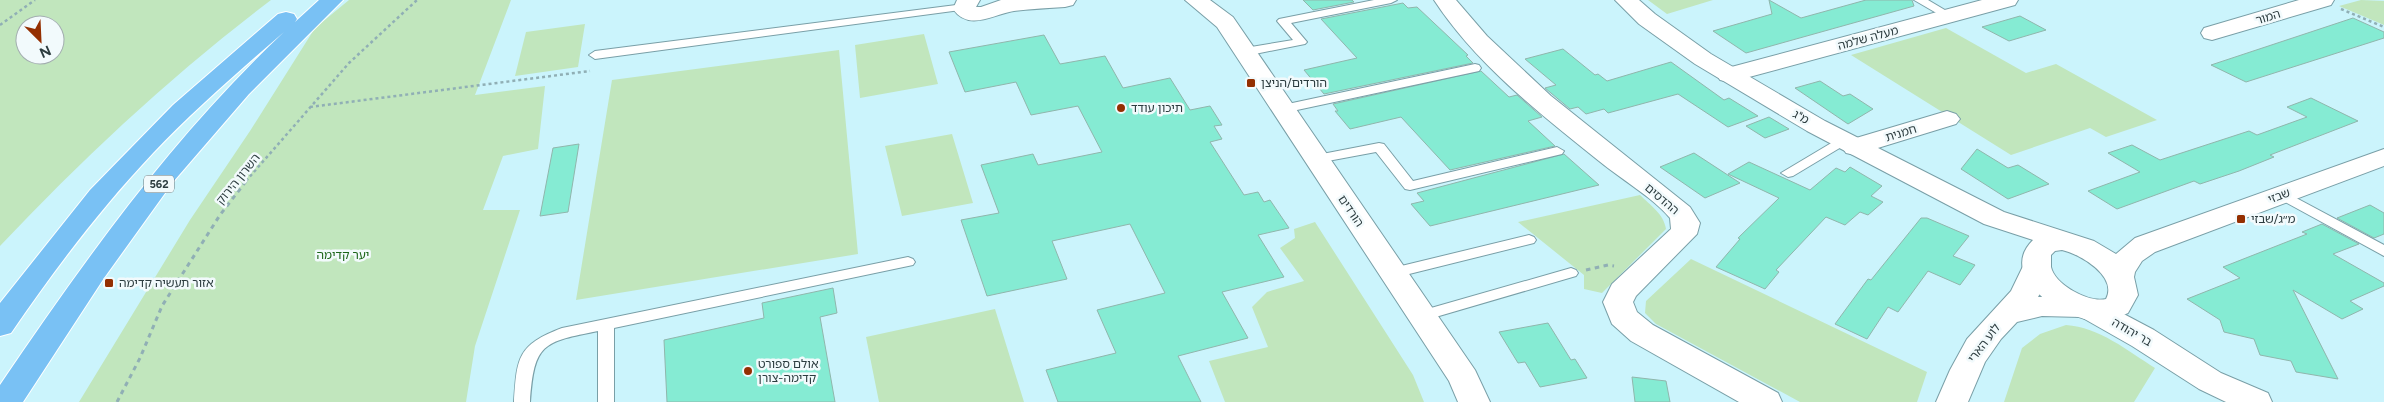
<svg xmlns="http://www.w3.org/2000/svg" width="2384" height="402" viewBox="0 0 2384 402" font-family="Figtree,'Noto Sans Hebrew',sans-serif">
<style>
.green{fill:#c1e6bd;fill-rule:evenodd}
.building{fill:#85ebd3;stroke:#90b6ac}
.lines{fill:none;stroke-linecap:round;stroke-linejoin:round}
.service-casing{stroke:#799fa7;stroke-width:2}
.minor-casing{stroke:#799fa7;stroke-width:2}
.tertiary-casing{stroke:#799fa7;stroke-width:2}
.primary-casing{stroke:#fff;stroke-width:2}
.path-far1{stroke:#90afb5;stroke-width:2.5;stroke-dasharray:3 3;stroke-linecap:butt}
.path{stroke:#90afb5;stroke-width:3;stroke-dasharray:4.5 4.5;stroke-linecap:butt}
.service{fill:#fff;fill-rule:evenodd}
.minor{fill:#fff;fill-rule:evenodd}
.tertiary{fill:#fff;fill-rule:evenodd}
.primary{fill:#79c1f4;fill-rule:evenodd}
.poi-dot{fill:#942f01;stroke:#f2fafc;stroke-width:2}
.labels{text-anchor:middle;stroke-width:5;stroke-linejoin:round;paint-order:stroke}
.shield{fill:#f2fafc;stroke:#677578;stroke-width:1}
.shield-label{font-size:11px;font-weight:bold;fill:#2c3c3f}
.street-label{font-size:12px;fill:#2c3c3f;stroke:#f2fafc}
.poi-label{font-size:12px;fill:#2c3c3f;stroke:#f2fafc;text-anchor:start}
.park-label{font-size:12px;fill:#1b6518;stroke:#f2fafc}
</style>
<rect width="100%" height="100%" fill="#cbf4fc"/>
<path class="green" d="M0,0H271C173,74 84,157 0,246ZM25,25H55V55H25Z
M349,0H511L475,95L545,86L538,149L503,156L483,210H520L475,346L466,402H79L190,220L250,131L315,28Z
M1648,0H1713L1667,14Z
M2361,0L2384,1V25L2339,6Z
M585,24L578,67L515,76L526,32Z
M1946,28L2026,73L2056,64L2157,120L2106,137L2090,128L2011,155L1851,55Z
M924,34L938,84L860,98L855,45Z
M839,50L858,254L576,300L612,80Z
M952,134L973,203L902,216L885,146Z
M1640,195C1650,205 1664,214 1666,229L1602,293L1584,289V275L1518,222Z
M1315,222L1413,375L1424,402H1225L1209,361L1268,347L1252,307L1267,292L1304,281L1280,248L1295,238L1294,229Z
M1691,259L1927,372L1917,402H1800L1656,324L1645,313L1646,301Z
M995,309L1024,402H879L866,337Z
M2066,325C2099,327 2128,351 2155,368L2134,402H2004L2022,348L2040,334Z"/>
<path class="building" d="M1303,0H1352L1354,2L1313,10Z
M1769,0L1801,18L1866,0H1912L1914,6L1746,53L1713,31L1772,14Z
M1403,3L1408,8L1417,7L1468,55L1466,56L1473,63L1324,94L1304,70L1357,58L1321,19Z
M2020,16L2046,30L2009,41L1982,27Z
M2353,18L2384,32V38L2246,82L2211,65Z
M1044,35L1060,64L1105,56L1123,88L1170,78L1190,110L1210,106L1222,125L1214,126L1222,139L1210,142L1244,195L1258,192L1264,202L1270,200L1289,228L1258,235L1284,277L1222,292L1248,338L1178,356L1201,402H1058L1046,370L1116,353L1097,310L1165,293L1130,224L1052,241L1067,279L987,296L961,220L999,213L981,165L1033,154L1038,165L1102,152L1078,106L1031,115L1016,82L965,92L949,52Z
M1563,49L1595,75L1598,74L1607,81L1671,62L1724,100L1729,98L1758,116L1728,127L1678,94L1608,113L1604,109L1586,114L1578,107L1570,109L1545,88L1556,85L1525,59Z
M1481,71L1509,97L1517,95L1542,117L1528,121L1555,146L1450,170L1401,117L1350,129L1335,111H1338L1333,104Z
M1820,81L1843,96L1850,94L1873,109L1848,124L1795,88Z
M2311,98L2358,121L2270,155L2274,157L2239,171L2200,184L2194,181L2117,209L2088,191L2140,172L2108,153L2132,145L2160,160L2249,131L2257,135L2307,117L2287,107Z
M1769,117L1789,129L1765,138L1746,126Z
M579,144L568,212L540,216L553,148Z
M1977,149L2008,168L2018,165L2049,184L2008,199L1961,169Z
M1694,153L1740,183L1705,198L1660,167Z
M1564,154L1599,185L1430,226L1411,204L1424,201L1417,193Z
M1749,162L1810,190L1836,168L1845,172L1850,167L1882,186L1871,196L1883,202L1868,215L1860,212L1845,225L1826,217L1776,270L1779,272L1765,289L1716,267L1740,239L1738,238L1779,198L1728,174Z
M2370,205L2384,213V234L2374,238L2337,218Z
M1921,218H1927L1969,236L1953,256L1975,265L1960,285L1928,271L1898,312L1888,307L1867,339L1835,324L1868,279L1871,280Z
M2322,224L2359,244L2333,254L2384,283V286L2350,301L2363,309L2342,319L2293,290L2338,379L2296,372L2291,361L2260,355L2254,339L2224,332L2220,320L2187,299L2240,278L2223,267L2307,234L2302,232Z
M833,288L837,313L820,317L835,402H667L664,340L764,318L762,303Z
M1548,323L1571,360L1575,359L1587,378L1540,387L1525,362L1518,363L1499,332Z
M1632,377L1666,381L1670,402H1635Z"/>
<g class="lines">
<defs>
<path id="service" d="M1374,0H1397L1391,3L1291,23L1307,42L1305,44L1245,56L1239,52L1245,48L1293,40L1277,21L1279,19Z
M1914,0H1928L1955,16L1953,18H1945Z
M964,4L968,5V9L595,59L589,55L595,51Z
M1475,64L1479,65L1481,68L1479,71L1283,113L1277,109L1283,105Z
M1843,136L1849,140L1848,143L1793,176L1788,177L1781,173Z
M1379,143L1384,144L1413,181L1557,147L1564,151L1562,154L1410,190L1405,189L1376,152L1317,163L1310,159L1317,155Z
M2283,191L2384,245V256L2278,198L2276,195L2278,192Z
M1529,235L1534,237L1536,240L1534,243L1393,278L1388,276L1386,273L1388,270L1393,268Z
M908,257L913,259L915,262L913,265L614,328V402H598V331C543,342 534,343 530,402H514C517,358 517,345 562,328Z
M1571,268L1576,270L1578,273L1576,276L1422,321L1417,320L1414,316L1417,312Z"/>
<path id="minor" d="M957,0H980L976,7H981L1001,0H1076L1073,5L1065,7C1048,8 1031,9 1014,11C994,14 969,32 953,9Z
M1434,0H1456L1487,36L1551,96L1690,207L1700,223L1697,234L1636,296L1633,302L1637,312L1653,325L1778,393L1782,402H1739L1631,341L1612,324L1603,302L1612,284L1671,229L1670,218C1651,196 1622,180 1599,161C1540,114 1476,64 1434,0Z
M1982,0H2018L2015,5L1738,80L1729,82L1720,80L1717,75L1720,70Z
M2299,0H2334L2331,5L2212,40L2204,38L2201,33L2204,28Z
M1947,111L1956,114L1960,119L1956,124L1855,155L1846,153L1842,147L1846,141Z
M2036,257L2046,260L2051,267L2048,279L2038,297H2082L2101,302L2154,330L2221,373L2268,393L2272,402H2226L2199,389L2132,346L2081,317L2042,316L2017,322L2001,339L1985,362L1968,402H1936L1950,370L1967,339L2011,291L2026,260Z"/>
<path id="tertiary" d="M1185,0H1210L1233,17L1475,370L1490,402H1458L1449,381L1217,27Z
M1615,0H1639L1655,14L1711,54L1825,121L2004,212L2094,241L2116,254L2135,238L2384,149V166L2155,252L2142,261L2135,272L2134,277L2138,295L2128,313C2121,316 2113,320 2106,321C2070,325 1994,278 2033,240L1984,224L1807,131L1695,64L1639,24ZM2062,250C2080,254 2118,276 2106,299C2089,303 2055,285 2051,267C2051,264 2051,259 2051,255L2055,251Z"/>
<path id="primary" d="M319,0H343L249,94L173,182L104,278L23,402H0V385C87,257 171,139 284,32C239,71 194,110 153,153C100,209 54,270 11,333L0,336V303L90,190L173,105L278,14L286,12L294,14L297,19L295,22Z"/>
</defs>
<use href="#service" class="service-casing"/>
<use href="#minor" class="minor-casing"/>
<use href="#tertiary" class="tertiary-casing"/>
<use href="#primary" class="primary-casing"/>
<path class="path-far1" d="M2341,9L2384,27
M0,25L35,0
M310,107L590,71
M246,181L349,63L417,0"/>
<path class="path" d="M1586,270L1608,265L1614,266
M117,402L140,358L162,306L220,215L247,180"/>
<use href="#service" class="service"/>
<use href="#minor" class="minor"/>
<use href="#tertiary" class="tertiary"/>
<use href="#primary" class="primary"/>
</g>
<g class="poi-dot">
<rect x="1246" y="78" width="10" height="10" rx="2.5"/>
<circle cx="1121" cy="108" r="5"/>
<rect x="2236" y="214" width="10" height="10" rx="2.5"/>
<rect x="104" y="278" width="10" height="10" rx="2.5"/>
<circle cx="748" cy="371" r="5"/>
</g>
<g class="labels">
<rect class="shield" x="144" y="175.5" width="30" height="17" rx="4"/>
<g class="shield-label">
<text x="159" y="188">562</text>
</g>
<g class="street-label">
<text transform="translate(2268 17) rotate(-17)" y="4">המור</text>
<text transform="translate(1868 38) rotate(-15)" y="4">מעלה שלמה</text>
<text transform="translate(1801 117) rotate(29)" y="4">מ"ג</text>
<text transform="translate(1901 133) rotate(-17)" y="4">חמנית</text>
<text transform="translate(238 179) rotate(-51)" y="4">השרון הירוק</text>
<text transform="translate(2279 196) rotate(-20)" y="4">שבזי</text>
<text transform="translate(1662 199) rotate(40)" y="4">ההדסים</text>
<text transform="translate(1351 211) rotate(56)" y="4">הורדים</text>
<text transform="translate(2132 332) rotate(30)" y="4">בר יהודה</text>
<text transform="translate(1984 343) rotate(-53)" y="4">לוע הארי</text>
</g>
<g class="poi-label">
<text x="1261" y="87">הורדים/הניצן</text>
<text x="1131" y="112">תיכון עודד</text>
<text x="2251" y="223">מ״ג/שבזי</text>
<text x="119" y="287">אזור תעשיה קדימה</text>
<text x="758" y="368">אולם ספורט<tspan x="758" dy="14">קדימה-צורן</tspan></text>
</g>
<g class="park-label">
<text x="343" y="259">יער קדימה</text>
</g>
</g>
<g transform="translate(40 40) rotate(156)"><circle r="24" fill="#f2fafc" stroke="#a3aeb0"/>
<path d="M0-4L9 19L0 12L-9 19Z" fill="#942f01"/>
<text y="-8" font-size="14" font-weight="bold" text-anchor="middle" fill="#2c3c3f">N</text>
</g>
</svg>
